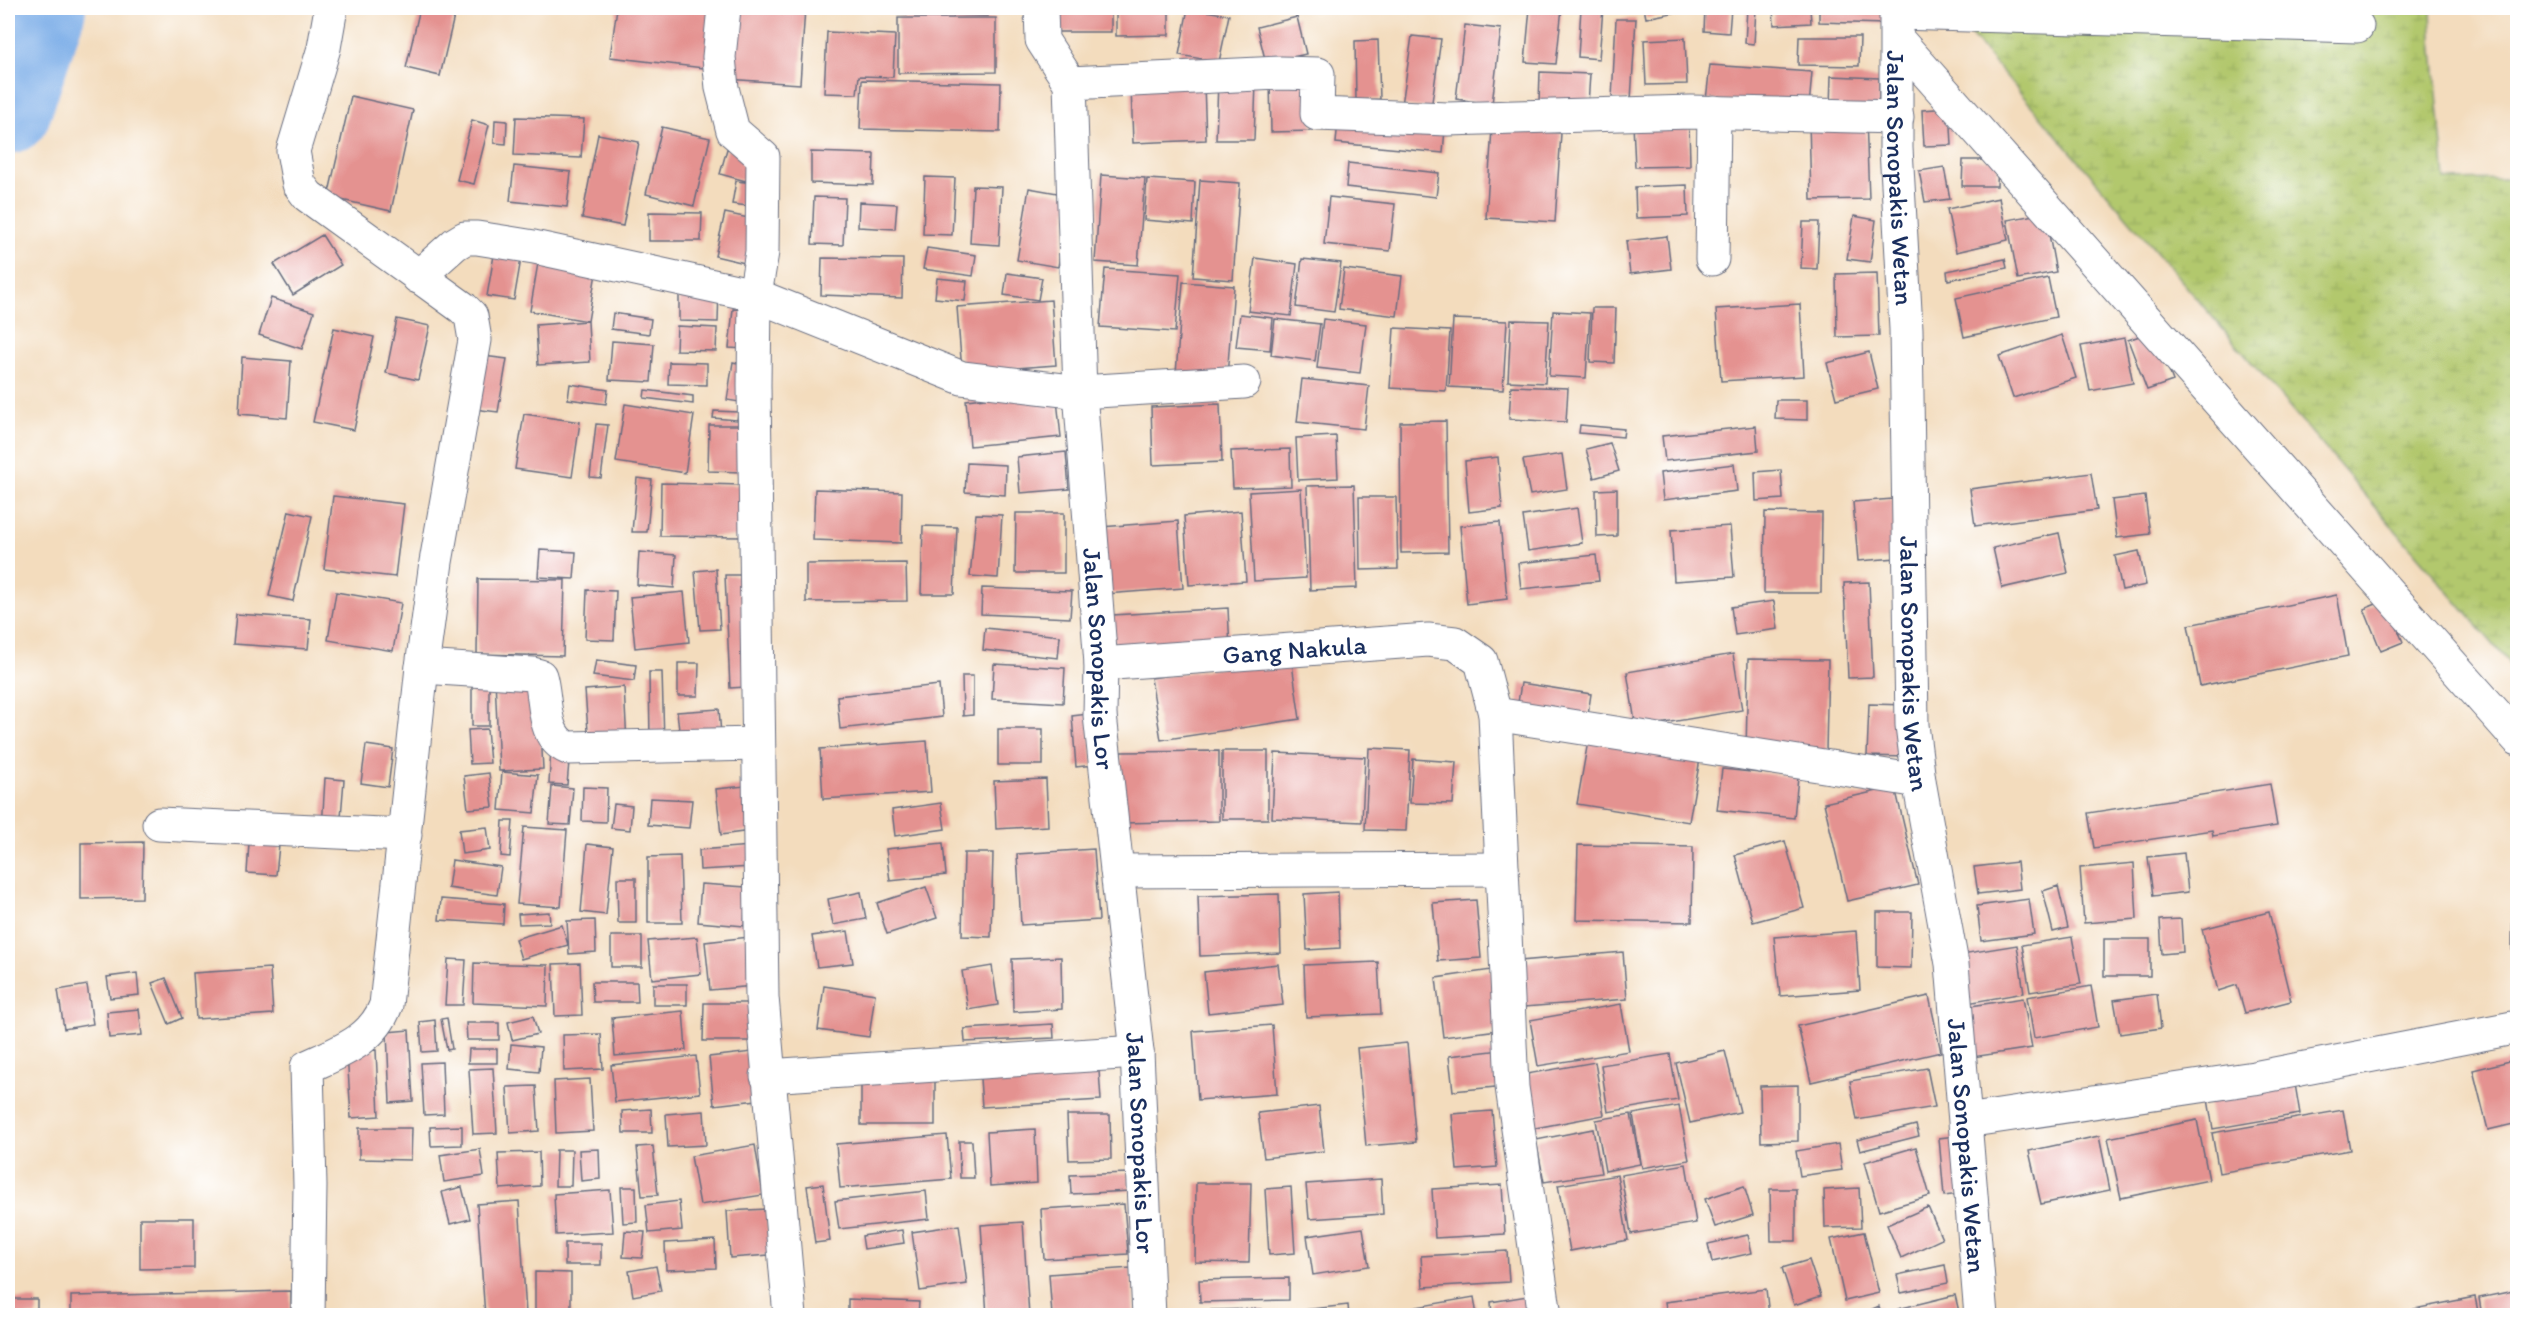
<svg xmlns="http://www.w3.org/2000/svg" width="2525" height="1323" viewBox="0 0 2525 1323" font-family="Itim,sans-serif">
<style>
.wetland{fill:url(#wetland-marsh);stroke:#667c66;stroke-width:1.5}
.lines{fill:none;stroke-linecap:round;stroke-linejoin:round}
.river{stroke:#7daee8;stroke-width:86}
.building{fill:#e49290}
.minor-casing{stroke:#676c7f;stroke-width:35}
.minor{stroke:#fff;stroke-width:33}
.labels{text-anchor:middle;stroke-width:6;stroke-linejoin:round;paint-order:stroke}
.street-label{font-size:26px;fill:#1b2f5e;stroke:#fff}
</style>
<defs>
<pattern id="wetland-marsh" width="20" height="14" patternUnits="userSpaceOnUse" patternTransform="scale(1.5)"><rect width="20" height="14" fill="#b2c86d"/><path d="M1 5h8M5 5V1M11 12h8M15 12V8" fill="none" stroke="#98ac61"/></pattern>
</defs>
<rect width="100%" height="100%" fill="#fff"/>
<filter id="ink" filterUnits="userSpaceOnUse"><feTurbulence type="fractalNoise" baseFrequency=".0167" numOctaves="2"/><feDisplacementMap in="SourceGraphic" scale="12" xChannelSelector="R" yChannelSelector="G"/><feConvolveMatrix kernelMatrix="1 2 1 2 8 2 1 2 1" color-interpolation-filters="sRGB"/></filter>
<filter id="wash" filterUnits="userSpaceOnUse"><feTurbulence type="fractalNoise" baseFrequency=".008" numOctaves="4" result="noise"/><feDisplacementMap in="SourceGraphic" scale="24" xChannelSelector="R" yChannelSelector="G"/><feGaussianBlur stdDeviation="1.35" result="paint"/><feColorMatrix in="noise" values="0 0 0 0 0 0 0 0 0 0 0 0 0 0 0 0 0 1.4 0 .05"/><feComposite in="paint" operator="in"/></filter>
<g filter="url(#wash)">
<rect width="100%" height="100%" fill="#f3dcbd"/>
<path class="wetland" d="M2095,8H2431L2432,39L2445,180L2517,179V672L1957,19Z"/>
<g class="lines">
<path class="river" d="M8,111L43,8"/>
</g>
<g id="blocks">
<path class="building" d="M420,8H456L440,76L406,68Z
M617,8H683L719,12L712,69L610,57Z
M732,8H805L800,84L726,79Z
M898,8H988V16L898,14Z
M1049,8H1111V32H1049Z
M1116,8H1169V35L1116,36Z
M1188,8L1229,15L1219,62L1179,55Z
M1473,8H1501L1500,14L1473,11Z
M1530,8H1562L1556,64L1525,62Z
M1581,8H1603L1599,59L1578,57Z
M1644,8H1686L1687,10L1646,18Z
M1705,8H1731L1729,33L1704,31Z
M1747,8H1756L1754,44L1745,43Z
M1773,8H1810L1811,23L1774,25Z
M1819,8H1886L1885,24L1819,22Z
M1297,17L1306,54L1266,63L1257,27Z
M898,18H996V72L898,73Z
M1616,19H1636L1631,100L1612,99Z
M1465,25L1501,29L1492,104L1456,99Z
M827,32L895,35L893,77L859,76L857,94L824,93Z
M1412,36L1441,39L1431,109L1402,105Z
M1799,37H1860L1859,66L1798,65Z
M1685,38L1687,84L1646,85L1644,40Z
M1378,40L1380,99L1356,100L1355,41Z
M1710,65L1812,72L1809,107L1706,100Z
M1540,72L1590,74L1588,105L1539,103Z
M1831,76L1879,78V108L1830,107Z
M1270,79H1311L1312,131L1271,132Z
M862,80L1001,83L1000,132L860,129Z
M1218,81L1256,82L1254,140H1216Z
M1204,84L1206,140L1133,143L1131,87Z
M351,96L413,110L391,211L328,197Z
M1950,108L1952,145L1924,146L1922,110Z
M516,117L584,119L581,158L514,155Z
M1866,118L1869,199L1811,200L1809,120Z
M472,120L489,125L474,184L457,180Z
M495,120L507,121L506,144L494,143Z
M1338,120L1445,129L1443,153L1336,143Z
M1689,122L1690,166L1635,167L1633,124Z
M662,127L710,138L694,206L646,194Z
M1492,129L1561,133L1555,222L1486,218Z
M598,134L639,142L623,226L582,218Z
M727,149L753,155L746,181L720,174Z
M811,152L874,154L873,185L811,183Z
M1963,160H1998L1997,186H1962Z
M1348,163L1439,173L1436,197L1346,187Z
M514,166L571,172L567,207L510,201Z
M1944,167L1950,199L1925,202L1919,171Z
M1101,175L1145,178L1138,265L1095,262Z
M925,177L955,178L952,235L923,234Z
M1147,179L1195,182L1193,224L1144,220Z
M1200,180L1240,183L1233,280L1193,277Z
M736,181L760,184L756,207L732,204Z
M1687,185L1688,216L1636,218L1635,187Z
M973,186L1002,187L999,245L970,243Z
M1029,188L1069,195L1058,267L1017,260Z
M814,197L845,198L843,245L812,244Z
M1329,197L1395,204L1390,251L1324,244Z
M1999,198L2008,240L1956,252L1947,209Z
M859,202L897,204L895,229L858,227Z
M649,212L702,213L701,241H649Z
M725,213L758,220L749,264L715,256Z
M2045,213L2056,272L2018,279L2007,220Z
M1854,216L1876,220L1870,262L1847,259Z
M1803,222H1819L1817,269L1801,268Z
M322,235L341,265L293,295L274,264Z
M1667,236L1671,269L1630,274L1626,241Z
M927,248L976,255L973,276L923,269Z
M494,255L521,259L514,300L487,296Z
M822,258L903,259L902,298L821,295Z
M1255,258L1297,264L1291,316L1248,311Z
M1302,259L1341,263L1334,312L1296,307Z
M2005,259L2007,268L1948,280L1947,271Z
M538,263L596,273L588,321L590,362L538,365L536,325L588,321L530,311Z
M1105,269L1180,274L1175,332L1100,327Z
M1344,269L1402,276L1397,316L1339,309Z
M1007,273L1042,278L1038,300L1004,295Z
M1877,273L1879,336L1837,337L1836,274Z
M937,278L967,281L965,301L935,298Z
M2048,278L2056,317L1964,337L1956,298Z
M1183,282L1234,286L1227,377L1176,374Z
M679,288L719,289L718,322L679,321Z
M271,298L314,312L302,349L259,335Z
M1051,300L1056,365L962,372L957,307Z
M1800,304L1804,376L1721,381L1716,309Z
M1592,308H1616L1614,363L1590,362Z
M733,309L750,310L746,349L729,348Z
M1553,311L1590,313L1586,378L1549,376Z
M613,313L651,319L649,334L611,329Z
M1240,314L1273,318L1270,350L1236,347Z
M397,319L430,326L418,380L386,373Z
M1275,319L1320,324L1315,361L1271,355Z
M1323,319L1366,324L1360,373L1317,368Z
M1453,319L1507,321L1503,390L1449,387Z
M1511,320L1549,321L1545,383L1508,381Z
M677,326L717,328L716,351L676,350Z
M334,328L374,337L354,430L313,422Z
M1394,328L1450,331L1446,391L1390,388Z
M2154,331L2173,381L2147,390L2128,340Z
M2062,335L2076,378L2013,398L1999,356Z
M2124,338L2133,383L2090,391L2081,346Z
M612,341L654,344L651,382L609,380Z
M1869,352L1878,389L1836,399L1827,363Z
M483,356L507,359L498,412L474,409Z
M242,357L291,361L287,418L239,414Z
M669,362L707,363V385L668,384Z
M733,362L746,365L739,402L727,400Z
M1302,379L1369,386L1364,429L1297,422Z
M570,384L608,390L606,404L568,399Z
M1511,386L1568,388L1566,422L1509,419Z
M645,390L693,396V404L644,398Z
M1056,391L1061,437L970,446L966,400Z
M1776,400H1807V420L1775,419Z
M625,404L694,415L685,473L616,462Z
M1220,404L1222,462L1153,465L1151,407Z
M714,411L738,412L737,420L713,418Z
M524,414L580,422L572,477L515,469Z
M1446,421L1448,552L1401,553L1400,422Z
M596,424L608,425L601,478L590,477Z
M709,425H745L743,472L708,471Z
M1580,425L1624,429L1623,437L1579,433Z
M1756,426L1758,451L1665,461L1662,436Z
M1336,436L1338,478L1298,480L1296,438Z
M1610,443L1619,471L1594,478L1586,449Z
M1290,449L1291,486L1233,488L1231,451Z
M1066,452L1069,489L1020,493L1017,457Z
M1562,454L1567,489L1530,495L1523,460Z
M1498,457L1502,508L1469,512L1465,461Z
M967,463L1006,465L1005,495L965,492Z
M1734,464L1737,491L1663,500L1660,473Z
M1781,470L1783,499L1756,501L1755,472Z
M2091,473L2097,510L1975,526L1970,489Z
M637,478L652,480L647,532H632Z
M661,483L743,485L741,537L660,536Z
M1354,485L1357,588L1310,590L1307,486Z
M815,489L902,492L901,543L813,540Z
M1301,489L1306,578L1254,581L1249,492Z
M1617,489V536L1597,537L1596,490Z
M333,496L404,504L395,577L324,569Z
M2145,496L2150,534L2117,538L2112,500Z
M1359,497H1396L1398,569L1360,570Z
M1893,499L1897,558L1858,561L1853,502Z
M1577,508L1582,543L1528,551L1523,516Z
M289,511L312,516L293,601L269,596Z
M1241,511L1246,581L1189,585L1184,516Z
M1765,512L1822,513L1821,593H1764Z
M1016,513H1064V573H1015Z
M976,514L1002,515L998,578L970,576Z
M1178,521L1183,588L1106,594L1101,527Z
M1500,522L1507,599L1467,604L1460,526Z
M923,526L957,527L954,594H921Z
M1730,526L1734,577L1674,581L1671,530Z
M2059,533L2068,573L2002,588L1993,548Z
M540,550L576,552L574,579L538,577Z
M2139,551L2146,585L2122,590L2115,556Z
M639,552L676,555L674,588L637,585Z
M1596,555L1599,581L1521,589L1518,563Z
M906,563L907,601L806,602V564Z
M716,569L720,629L700,630L695,571Z
M725,575H742L746,687L730,688Z
M478,579L565,580L563,656L477,654Z
M1869,582L1873,677L1848,678L1844,583Z
M982,588L1072,591L1070,618L981,614Z
M587,590L616,591L614,640L585,639Z
M336,592L401,603L393,651L328,640Z
M684,592L689,642L635,648L630,597Z
M2337,595L2348,656L2200,686L2188,625Z
M2386,600L2403,642L2381,651L2364,609Z
M1774,601L1778,629L1735,635L1731,607Z
M1228,608L1230,650L1115,657L1113,615Z
M236,614L311,619L308,649L233,644Z
M985,628L1060,636L1058,658L983,650Z
M1733,654L1742,710L1636,728L1627,672Z
M1291,657L1300,719L1161,740L1151,678Z
M1748,659L1828,660L1826,752H1746Z
M596,660L636,665L634,681L593,676Z
M678,663H699L698,696H678Z
M994,664L1065,668L1063,703L992,699Z
M649,672H662L664,741L650,742Z
M472,676H489V726H472Z
M538,676L543,769L499,771L495,678Z
M962,676H973V715L963,716Z
M1521,683L1591,694L1586,727L1516,716Z
M939,685L942,717L840,729L837,696Z
M624,687L627,743L589,745L585,690Z
M1869,704L1909,705L1907,757L1867,756Z
M719,709L721,734L680,739L677,712Z
M1088,714L1093,765L1076,767L1072,716Z
M487,729L490,763L470,764L468,730Z
M998,729H1043V765H998Z
M927,741L931,792L823,799L820,749Z
M1588,741L1700,759L1689,822L1577,804Z
M366,745L393,749L388,787L361,783Z
M551,748L570,750L567,785L549,784Z
M1369,748L1410,750L1406,831L1365,830Z
M1219,751V821L1122,823L1121,752Z
M1222,751H1268V819H1222Z
M1275,753L1365,757L1362,822L1272,818Z
M1413,759L1456,762L1453,804L1410,803Z
M1722,769L1798,777L1794,818L1717,810Z
M502,772L538,775L534,813L499,810Z
M489,773L493,807L468,809L464,776Z
M325,778L344,780L340,829H322Z
M1046,779L1048,826L996,829L994,781Z
M2270,784L2277,826L2213,836L2212,830L2094,848L2088,813Z
M552,786L573,788L570,825L549,824Z
M745,786L750,831L721,835L716,789Z
M583,787L607,788L606,822L582,821Z
M1895,787L1918,885L1847,901L1824,803Z
M650,798L692,800L689,828L648,825Z
M941,803L945,829L895,836L892,810Z
M614,804L632,806L630,830L611,828Z
M503,821H513L510,857L501,856Z
M487,827L490,850L462,854L459,830Z
M524,827L567,830L561,907L517,904Z
M1785,841L1804,908L1753,922L1735,855Z
M143,842L142,898L81,899V843Z
M249,843L279,845L276,875L247,873Z
M943,843L946,875L890,881L886,849Z
M587,844L613,847L606,915L581,912Z
M1578,845L1693,847L1692,922L1576,920Z
M751,846L752,867L700,870L699,850Z
M1094,849L1099,920L1021,925L1017,854Z
M964,853H993L991,937L962,936Z
M2184,853L2188,892L2153,896L2148,857Z
M680,856L682,923H648V857Z
M452,860L501,867L497,895L448,888Z
M2017,862L2020,889L1978,894L1974,867Z
M2134,863L2137,919L2084,923L2080,868Z
M617,878H636V923H618Z
M701,884L746,887L744,926L698,922Z
M2058,886L2068,928L2053,932L2043,891Z
M926,887L937,918L887,934L877,903Z
M861,892L866,919L833,925L828,899Z
M1338,892L1340,948L1307,950L1304,894Z
M1279,894L1281,953L1200,956L1198,896Z
M2513,896H2518V950H2512Z
M441,899L504,904L503,924L439,920Z
M2029,899L2034,934L1981,941L1977,906Z
M1476,900L1481,958L1438,961L1433,903Z
M549,912L550,923L519,924L518,914Z
M1877,912H1912L1911,968L1877,967Z
M2269,912L2291,1001L2245,1013L2237,985L2218,991L2202,929Z
M2181,919L2183,952L2162,954L2160,920Z
M595,920L596,952L569,954L567,921Z
M562,925L568,945L521,959L515,939Z
M848,931L853,963L817,967L812,936Z
M1856,931L1860,990L1780,996L1774,937Z
M611,936H642V967H611Z
M697,937L701,974L652,979L648,941Z
M749,937L754,986L710,990L705,942Z
M2072,937L2081,984L2030,992L2022,945Z
M2104,939H2150V976H2104Z
M2017,945L2024,993L1962,1004L1955,955Z
M1623,952L1627,999L1524,1007L1520,961Z
M1061,957L1062,1009L1013,1012L1012,959Z
M448,959L466,960L463,1005H445Z
M1378,962L1381,1014L1306,1017L1304,965Z
M474,963L548,965L547,1006L473,1003Z
M580,963L582,1015L555,1016L553,964Z
M1278,964L1283,1005L1208,1013L1204,972Z
M992,966L998,1005L968,1010L962,971Z
M270,968L273,1014L196,1019L193,973Z
M1491,970L1498,1030L1443,1037L1436,978Z
M137,973L139,995L110,998L107,977Z
M166,978L182,1018L169,1024L152,983Z
M592,982H637L638,1002H593Z
M653,984H687V1005H653Z
M87,985L93,1024L64,1029L58,990Z
M824,986L875,994L869,1037L818,1030Z
M2091,986L2098,1027L2034,1038L2027,997Z
M2157,994L2161,1028L2120,1034L2114,1000Z
M1929,996L1941,1052L1811,1082L1798,1026Z
M2023,998L2032,1048L1966,1058L1958,1008Z
M704,1003H752L751,1041H703Z
M1621,1004L1629,1051L1538,1066L1530,1020Z
M139,1009L142,1035L109,1038L107,1012Z
M683,1011L686,1050L615,1056L612,1018Z
M533,1016L538,1034L512,1040L508,1022Z
M447,1018L452,1049L447,1050L441,1019Z
M435,1020L437,1051L422,1052L420,1022Z
M466,1023H499V1040H467Z
M1053,1024L1054,1038L965,1042L964,1029Z
M1272,1025L1277,1094L1198,1100L1193,1031Z
M409,1030L413,1101L390,1103L387,1032Z
M601,1034L603,1069L564,1071L563,1035Z
M1407,1043L1416,1142L1366,1146L1357,1048Z
M511,1044L541,1047L539,1072L509,1069Z
M469,1049H497V1063H468Z
M376,1050L379,1116L351,1118L347,1052Z
M1501,1050L1506,1086L1453,1091L1449,1056Z
M1725,1051L1740,1112L1690,1123L1676,1063Z
M752,1052L757,1100L714,1105L709,1057Z
M1670,1054L1678,1100L1608,1112L1601,1065Z
M696,1056L700,1093L615,1102L611,1065Z
M1098,1056L1101,1100L982,1107L979,1064Z
M2518,1059V1123L2488,1130L2473,1070Z
M442,1062L444,1114L424,1115L421,1063Z
M1595,1062L1604,1115L1530,1129L1521,1075Z
M493,1068L497,1133L473,1134L469,1069Z
M1927,1068L1935,1107L1857,1120L1850,1081Z
M2294,1078L2300,1114L2213,1129L2207,1093Z
M590,1079L593,1131L556,1133L554,1081Z
M861,1080H935V1125H861Z
M1798,1085V1141L1761,1142L1760,1086Z
M536,1086L539,1131L510,1133L507,1087Z
M1319,1106L1324,1151L1264,1158L1258,1113Z
M1679,1106L1689,1160L1642,1168L1633,1114Z
M651,1109L652,1133H623L622,1111Z
M2343,1110L2350,1150L2219,1173L2212,1133Z
M704,1111L706,1145L668,1147L666,1114Z
M1492,1111L1497,1167L1457,1170L1452,1114Z
M1631,1114L1640,1164L1605,1171L1596,1120Z
M1067,1115H1110L1111,1159L1069,1160Z
M2197,1120L2209,1180L2121,1198L2108,1138Z
M1916,1125L1919,1136L1860,1151L1857,1140Z
M462,1126V1145L431,1146L430,1127Z
M359,1128H412L411,1160L359,1159Z
M1035,1129L1037,1183L990,1186L987,1132Z
M1593,1129L1601,1173L1544,1182L1536,1140Z
M947,1135L951,1179L840,1188L836,1144Z
M1955,1136L1960,1194L1944,1196L1939,1138Z
M2099,1136L2110,1190L2041,1204L2029,1151Z
M959,1141H972L974,1178H960Z
M1838,1144L1842,1170L1800,1176L1796,1151Z
M755,1145L763,1195L700,1205L691,1156Z
M653,1146L658,1195L642,1196L637,1147Z
M1916,1147L1930,1196L1879,1211L1865,1162Z
M480,1149L484,1176L444,1182L440,1155Z
M599,1149L600,1179L581,1181L579,1150Z
M556,1150H572L571,1186H555Z
M539,1152L540,1186L500,1189L498,1153Z
M1686,1164L1696,1223L1631,1234L1621,1175Z
M1129,1173L1130,1191L1071,1194L1070,1175Z
M1617,1175L1628,1240L1570,1251L1558,1185Z
M1381,1179L1383,1214L1309,1219L1306,1184Z
M1196,1183H1251L1249,1263L1195,1262Z
M823,1184L830,1241L815,1243L807,1186Z
M1502,1185L1505,1234L1435,1238L1432,1189Z
M1744,1186L1753,1215L1715,1227L1705,1199Z
M462,1187L470,1219L450,1224L442,1192Z
M621,1187H636L637,1222L623,1223Z
M1291,1187L1295,1253L1269,1255L1265,1189Z
M1859,1188L1861,1227L1825,1228L1824,1190Z
M1770,1189H1796V1241H1771Z
M610,1190L613,1232L556,1235L554,1194Z
M926,1191L929,1219L839,1229L835,1201Z
M519,1201L526,1314L485,1316L477,1204Z
M679,1201L682,1230L649,1233L646,1205Z
M1124,1204L1128,1254L1044,1259L1041,1209Z
M1928,1207L1942,1239L1901,1258L1887,1225Z
M767,1209L769,1255L730,1258L727,1211Z
M140,1218H194V1268L140,1269Z
M1023,1222L1029,1316H987L981,1225Z
M959,1225L967,1284L920,1291L912,1232Z
M1363,1228L1369,1266L1313,1275L1307,1236Z
M902,1230L904,1243L864,1249L862,1236Z
M625,1231L645,1232L642,1258L623,1257Z
M1864,1232L1879,1293L1845,1301L1831,1239Z
M1748,1235L1752,1253L1712,1262L1708,1244Z
M715,1240L716,1268L666,1270L665,1243Z
M565,1243H601V1265H565Z
M1507,1251L1509,1282L1423,1287L1421,1256Z
M1809,1260L1821,1296L1794,1305L1782,1268Z
M1945,1265L1948,1283L1901,1293L1897,1275Z
M656,1266L661,1291L633,1296L629,1271Z
M1131,1268L1134,1316H1052L1049,1274Z
M535,1272L571,1273V1315L535,1316Z
M1289,1278V1300L1200,1302L1199,1280Z
M1766,1289L1769,1316H1667L1665,1302Z
M2518,1290V1316H2482L2479,1298Z
M291,1291V1316H71V1296Z
M1955,1295L1960,1316H1900L1898,1309Z
M1527,1296L1530,1316H1492L1491,1302Z
M1474,1297L1477,1316H1394L1393,1311Z
M2475,1297L2479,1316H2416L2414,1309Z
M8,1299H37V1316H8Z
M848,1299L919,1302L918,1316H848Z
M1348,1305L1349,1316H1294V1311Z
M1879,1306L1882,1316H1857Z
M1262,1309V1316H1211V1310Z"/>
</g>
</g>
<g filter="url(#ink)">
<use href="#blocks" fill-opacity="0" stroke="#676c7f" stroke-width="1.5"/>
<g class="lines">
<defs>
<g id="minor">
<path d="M724,8L719,57L722,88L733,131L763,157L762,252L755,295L754,385L762,997L790,1316"/>
<path id="s1" d="M1041,8L1042,40L1070,83L1080,392L1101,664L1100,715L1137,1052L1149,1316"/>
<path id="s2" d="M1896,8V148L1906,329L1912,725L1919,781L1952,964L1981,1316"/>
<path d="M1897,13L2357,26"/>
<path d="M1897,39L2518,739"/>
<path d="M1070,83L1281,73L1318,74L1317,114L1448,119L1691,112L1897,117"/>
<path d="M1712,259L1714,112"/>
<path d="M418,277L455,244L465,238H477L534,247L755,295L962,378L1080,392L1244,382"/>
<path id="s3" d="M1101,664L1428,640L1455,643L1481,661L1495,714L1512,1087L1545,1316"/>
<path d="M422,667L533,674L540,676C547,699 541,737 568,748L758,744"/>
<path d="M1495,714L1919,781"/>
<path d="M159,824L405,835"/>
<path d="M1117,871L1502,869"/>
<path d="M767,1076L1137,1052"/>
<path d="M1966,1121L2254,1078L2518,1027"/>
<path d="M308,1316L310,1186L307,1067C339,1052 373,1041 386,1005L422,667L436,562L475,340L471,316L463,308L308,196L299,184L293,151L324,48L331,8"/>
</g>
</defs>
<use href="#minor" class="minor-casing"/>
<use href="#minor" class="minor"/>
</g>
</g>
<g class="labels">
<g class="street-label">
<text dy="9" stroke="none"><textPath href="#s2" startOffset="170">Jalan Sonopakis Wetan</textPath></text>
<text dy="9" stroke="none"><textPath href="#s3" startOffset="194">Gang Nakula</textPath></text>
<text dy="9" stroke="none"><textPath href="#s1" startOffset="660">Jalan Sonopakis Lor</textPath></text>
<text dy="9" stroke="none"><textPath href="#s2" startOffset="656">Jalan Sonopakis Wetan</textPath></text>
<text dy="9" stroke="none"><textPath href="#s1" startOffset="1146">Jalan Sonopakis Lor</textPath></text>
<text dy="9" stroke="none"><textPath href="#s2" startOffset="1142">Jalan Sonopakis Wetan</textPath></text>
</g>
</g>
<rect width="2525" height="1323" fill="none" stroke="#fff" stroke-width="30"/>
</svg>
